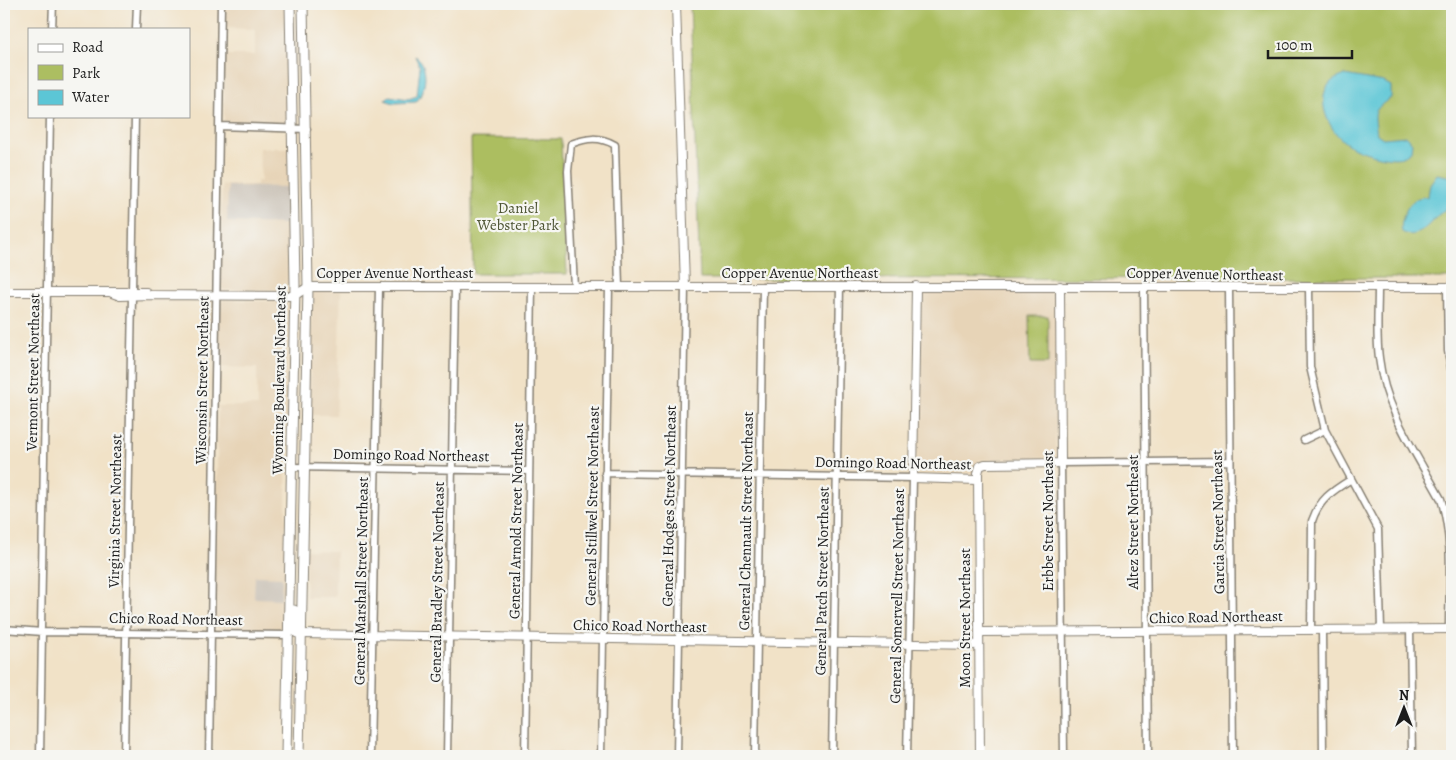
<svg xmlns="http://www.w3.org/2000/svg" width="1456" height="760" viewBox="0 0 1456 760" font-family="Alegreya,serif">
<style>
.built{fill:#e7d4b7}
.industrial{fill:#cbc3b8}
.green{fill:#acbe61;stroke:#646d3e}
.water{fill:#5cc6d6;stroke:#3c7179}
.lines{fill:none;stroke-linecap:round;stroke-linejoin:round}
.minor-casing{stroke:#867f72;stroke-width:9}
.tertiary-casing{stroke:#867f72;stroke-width:10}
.secondary-casing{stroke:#867f72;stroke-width:11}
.minor{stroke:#fff;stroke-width:6}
.tertiary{stroke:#fff;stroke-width:8}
.secondary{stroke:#fff;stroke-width:9}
.labels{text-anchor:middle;stroke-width:4.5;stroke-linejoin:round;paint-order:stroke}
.park-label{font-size:15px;fill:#4e5534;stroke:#f6f6f2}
.street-label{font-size:15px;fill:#1c1c1c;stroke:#f6f6f2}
</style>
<rect width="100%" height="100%" fill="#f6f6f2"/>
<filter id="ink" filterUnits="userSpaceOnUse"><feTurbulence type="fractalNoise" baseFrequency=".02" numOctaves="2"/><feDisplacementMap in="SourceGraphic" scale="10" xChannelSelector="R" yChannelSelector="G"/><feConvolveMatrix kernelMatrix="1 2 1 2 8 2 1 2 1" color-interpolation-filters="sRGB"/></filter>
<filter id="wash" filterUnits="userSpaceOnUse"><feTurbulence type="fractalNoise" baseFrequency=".0096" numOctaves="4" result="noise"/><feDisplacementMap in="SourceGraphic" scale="20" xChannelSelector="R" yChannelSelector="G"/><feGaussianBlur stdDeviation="1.12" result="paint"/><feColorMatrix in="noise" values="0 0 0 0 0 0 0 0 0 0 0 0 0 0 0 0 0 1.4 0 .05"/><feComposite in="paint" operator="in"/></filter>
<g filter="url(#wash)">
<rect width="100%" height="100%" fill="#f1e2c7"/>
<path class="built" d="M225,4H285L289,123L224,121V55H255V29L225,28Z
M259,148H290L289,289L223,290L220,286L222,185H257V181H261Z
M314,290L341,291L336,415H309L312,292Z
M919,290H1057L1055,457L979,460L974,473H917Z
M224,300L286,302L289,305L284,628L280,630L219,629L214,626L218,406H257V368L218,367L219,304Z
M305,550L336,551L335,597H306Z
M528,751L562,752V756H528Z"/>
<path class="industrial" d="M228,186L287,187L286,224L227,222Z
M255,576L282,577L281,599L254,598Z"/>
<path class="green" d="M690,4H1452V278L700,279Z
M471,138L561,139L567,274H473Z
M1029,316H1048V364H1030Z"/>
<path class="water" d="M415,56C430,64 426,91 416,102L394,103L385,100L389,96L408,99L417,96L420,67Z
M1345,75L1384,82L1391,86V98C1372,110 1374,113 1377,134L1383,138L1406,136L1412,143L1411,151C1408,153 1405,156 1402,157C1390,161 1356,151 1346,143C1329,131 1314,99 1331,82C1334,79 1341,77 1345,75Z
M1437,174L1452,177V206C1449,208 1444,209 1442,212C1430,221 1419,242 1402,232C1399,222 1407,204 1416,199C1420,197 1424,197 1428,196L1430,184Z"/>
</g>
<g filter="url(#ink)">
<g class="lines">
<defs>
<path id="minor" d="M52,29L53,4
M136,29L137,4
M219,126L307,129
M574,287L568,171L571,144C587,138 599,136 615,145L619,287
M1144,287L1148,756
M1447,287L1448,351L1452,374
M1229,288L1233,756
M1309,288L1310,367L1325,430L1378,529L1381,629
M1378,288C1378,311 1376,335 1379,358C1385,410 1416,453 1441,499C1454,540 1449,586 1449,629
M132,291L135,116
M1304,440L1325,430
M292,467L529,471
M605,473L913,478L907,756
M41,628L50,116
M4,629L42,632L288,635
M1410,629L1412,756
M1311,630L1312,521C1319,500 1332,491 1350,480
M1322,630L1323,756
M40,756L42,632
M124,756L132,296
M209,756L221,4
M370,756L379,287
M447,756L455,288
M525,756L532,287
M601,756L609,287
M677,756L685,287
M755,756L763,286
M832,756L840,286
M1064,756L1061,463L1229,461"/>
<path id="tertiary" d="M676,4L685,287
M916,286L913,478L977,480
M4,292H146
M112,293L120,296L150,295L294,296L308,287H1452
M980,632L1452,629
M301,634L979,645
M980,756L978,473L980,466L985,464L1061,463L1060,286"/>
<path id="secondary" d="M294,610V628L297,633L301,634
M286,756L295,285L290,4
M299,756L308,287L303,4"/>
</defs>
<use href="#minor" class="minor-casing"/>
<use href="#tertiary" class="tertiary-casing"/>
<use href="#secondary" class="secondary-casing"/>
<use href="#minor" class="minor"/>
<use href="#tertiary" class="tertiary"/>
<use href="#secondary" class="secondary"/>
</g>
</g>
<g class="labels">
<g class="park-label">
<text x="518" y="213">Daniel<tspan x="518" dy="17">Webster Park</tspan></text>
</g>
<g class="street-label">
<text x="395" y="278">Copper Avenue Northeast</text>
<text x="800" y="278">Copper Avenue Northeast</text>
<text transform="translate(1205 274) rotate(1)" y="5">Copper Avenue Northeast</text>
<text transform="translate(33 372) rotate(-89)" y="5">Vermont Street Northeast</text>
<text transform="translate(202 380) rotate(-89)" y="5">Wisconsin Street Northeast</text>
<text transform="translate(279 380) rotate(-89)" y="5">Wyoming Boulevard Northeast</text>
<text transform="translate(411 455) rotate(1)" y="5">Domingo Road Northeast</text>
<text transform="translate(893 463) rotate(1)" y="5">Domingo Road Northeast</text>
<text transform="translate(592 506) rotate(-89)" y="5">General Stillwel Street Northeast</text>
<text transform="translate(669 506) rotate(-89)" y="5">General Hodges Street Northeast</text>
<text transform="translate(115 511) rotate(-89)" y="5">Virginia Street Northeast</text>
<text transform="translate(516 521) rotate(-89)" y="5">General Arnold Street Northeast</text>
<text transform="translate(746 521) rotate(-89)" y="5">General Chennault Street Northeast</text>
<text transform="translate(1048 521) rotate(-90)" y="5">Erbbe Street Northeast</text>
<text transform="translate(1133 522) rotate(-90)" y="5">Altez Street Northeast</text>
<text transform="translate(1218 522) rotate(-91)" y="5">Garcia Street Northeast</text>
<text transform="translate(361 581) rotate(-89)" y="5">General Marshall Street Northeast</text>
<text transform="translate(822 581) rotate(-89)" y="5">General Patch Street Northeast</text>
<text transform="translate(437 582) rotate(-89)" y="5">General Bradley Street Northeast</text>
<text transform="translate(897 596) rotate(-89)" y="5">General Somervell Street Northeast</text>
<text transform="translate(1216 617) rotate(-1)" y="5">Chico Road Northeast</text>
<text transform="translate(965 618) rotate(-90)" y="5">Moon Street Northeast</text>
<text transform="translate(176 619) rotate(1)" y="5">Chico Road Northeast</text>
<text transform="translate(640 626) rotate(1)" y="5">Chico Road Northeast</text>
</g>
</g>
<rect width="1456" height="760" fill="none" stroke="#f6f6f2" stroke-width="20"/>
<rect x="28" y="28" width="162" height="90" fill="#f6f6f2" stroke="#9f9f9c"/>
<rect x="38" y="44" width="25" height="8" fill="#ffffff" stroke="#9f9f9c"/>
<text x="72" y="52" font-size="15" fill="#1c1c1c">Road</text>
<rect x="38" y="65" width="25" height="15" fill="#acbe61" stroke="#9f9f9c"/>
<text x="72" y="78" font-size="15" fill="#1c1c1c">Park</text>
<rect x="38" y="90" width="25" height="15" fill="#5cc6d6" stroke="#9f9f9c"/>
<text x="72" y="102" font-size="15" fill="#1c1c1c">Water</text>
<g transform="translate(1404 708)" stroke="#f6f6f2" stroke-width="4" paint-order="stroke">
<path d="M0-4L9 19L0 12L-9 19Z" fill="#1c1c1c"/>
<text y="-8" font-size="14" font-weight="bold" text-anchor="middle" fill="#1c1c1c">N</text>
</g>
<path d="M1268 50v8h84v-8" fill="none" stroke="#1c1c1c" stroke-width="2.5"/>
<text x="1276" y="50" font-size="15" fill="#1c1c1c" stroke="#f6f6f2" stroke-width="4" paint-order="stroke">100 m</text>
</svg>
